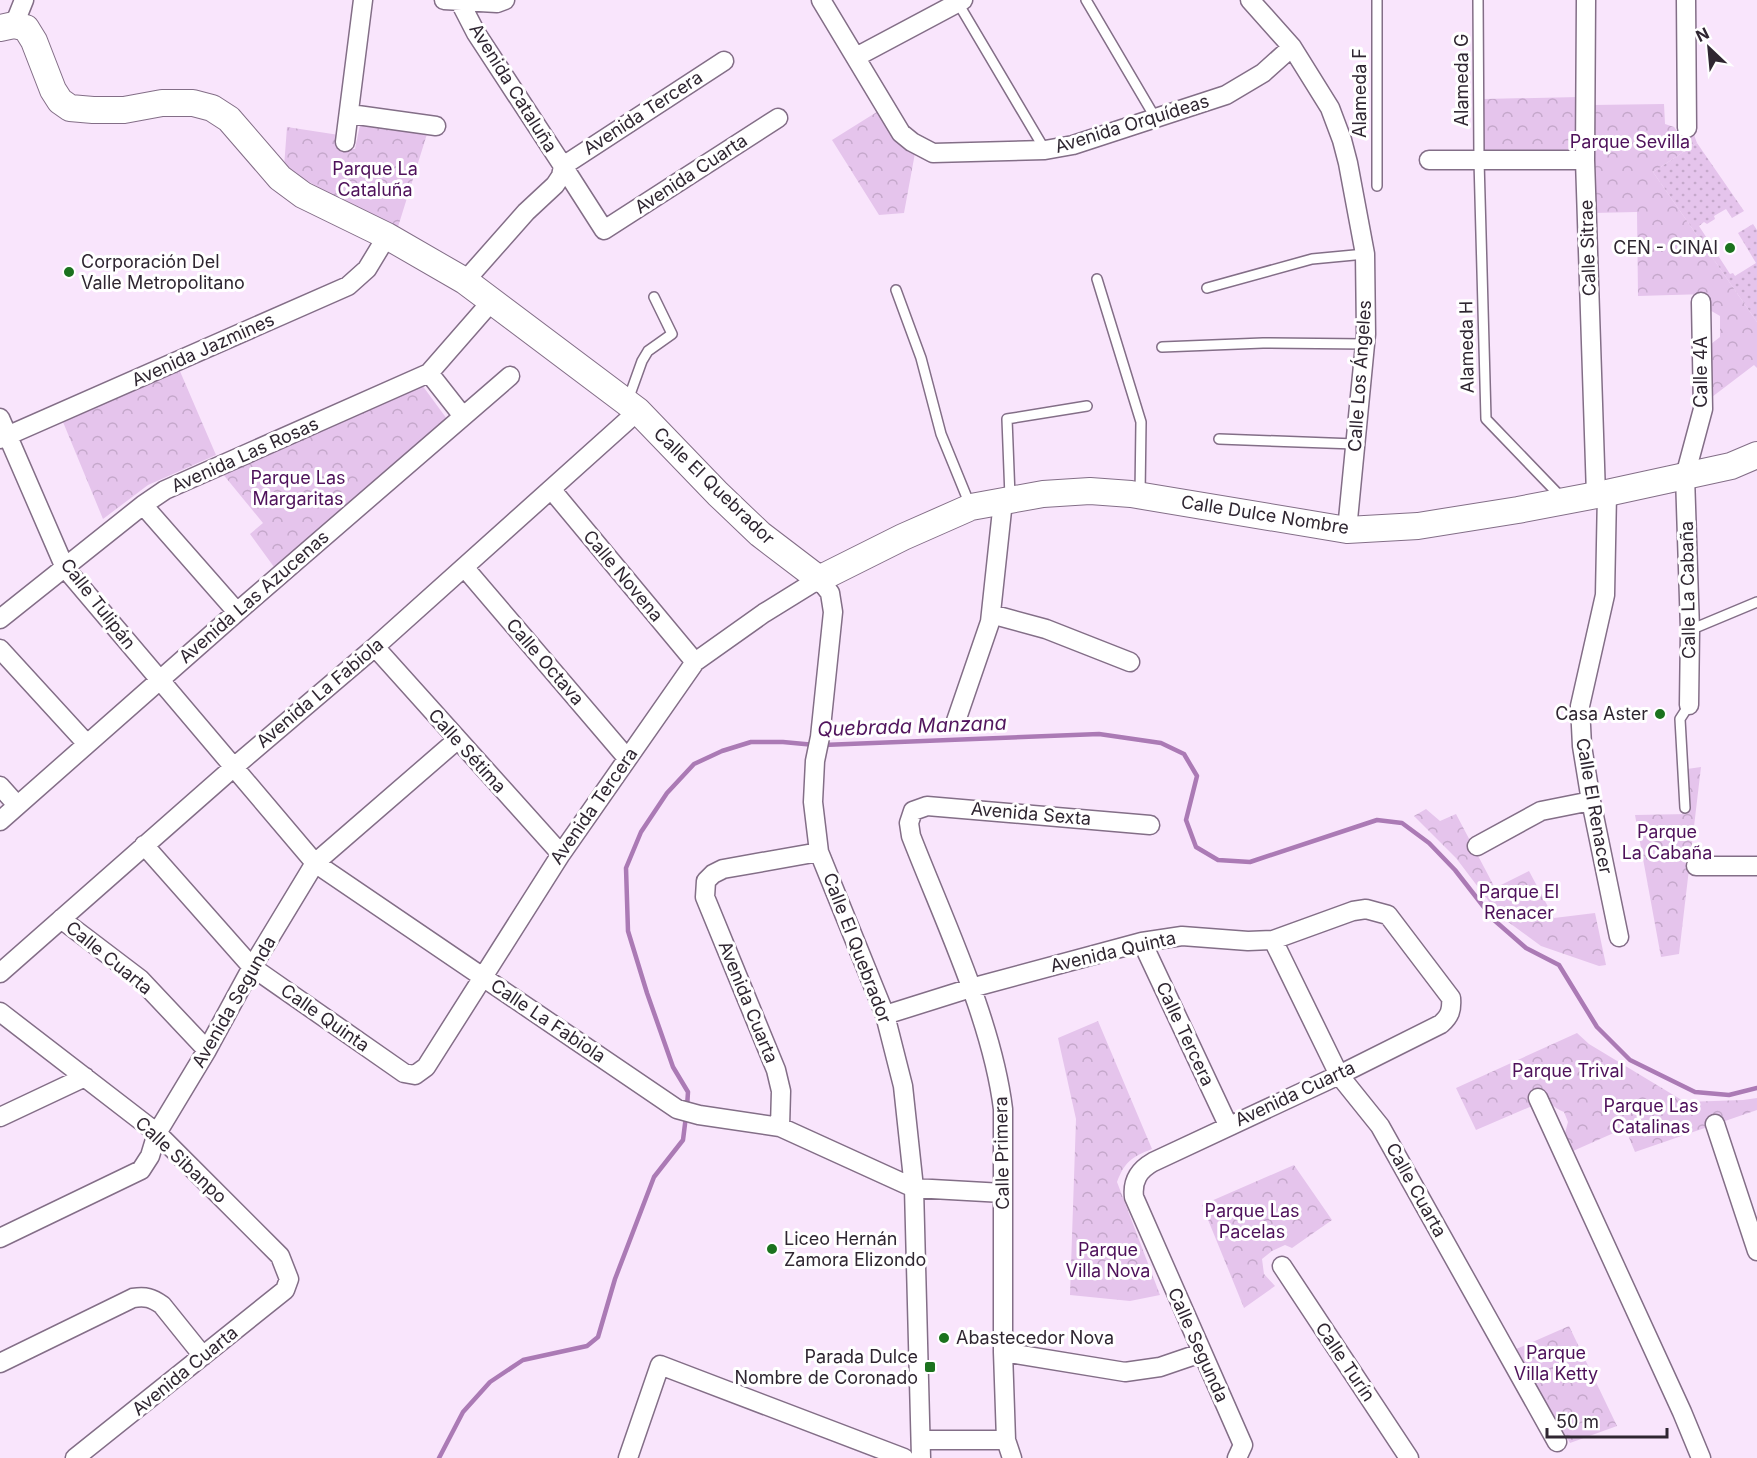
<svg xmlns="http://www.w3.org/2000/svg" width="1757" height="1458" viewBox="0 0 1757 1458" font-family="Inter,sans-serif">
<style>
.grass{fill:url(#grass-dots)}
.park{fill:url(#park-crowns)}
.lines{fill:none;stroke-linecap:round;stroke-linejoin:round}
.stream{stroke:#ab7ab5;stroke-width:4.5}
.lane-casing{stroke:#836e87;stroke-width:12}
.street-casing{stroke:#836e87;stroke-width:21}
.secondary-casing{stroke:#836e87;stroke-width:28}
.lane{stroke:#fff;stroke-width:9}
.street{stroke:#fff;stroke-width:18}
.secondary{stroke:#fff;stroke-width:26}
.poi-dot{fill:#1b721e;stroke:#fff;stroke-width:2}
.labels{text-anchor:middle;stroke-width:6;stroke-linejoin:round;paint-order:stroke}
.street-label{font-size:18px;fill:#2f2631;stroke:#fff}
.park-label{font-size:18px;fill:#4e115a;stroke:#fff}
.poi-label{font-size:18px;fill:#2f2631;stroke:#fff;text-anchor:end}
.water-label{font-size:20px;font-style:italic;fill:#51145d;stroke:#fff}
</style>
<defs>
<pattern id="grass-dots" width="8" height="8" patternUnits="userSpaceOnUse" patternTransform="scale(1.5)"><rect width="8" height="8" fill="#e5c4ec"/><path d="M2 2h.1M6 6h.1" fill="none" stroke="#c5a8cb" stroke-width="1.8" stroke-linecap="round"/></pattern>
<pattern id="park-crowns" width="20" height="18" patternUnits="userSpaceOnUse" patternTransform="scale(1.5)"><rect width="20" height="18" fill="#e5c4ec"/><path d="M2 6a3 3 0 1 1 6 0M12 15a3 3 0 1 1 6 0" fill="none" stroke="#c5a8cb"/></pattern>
</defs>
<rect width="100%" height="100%" fill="#f9e5fc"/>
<path class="grass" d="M1697,143L1744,211L1732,218L1726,209L1714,216L1715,219L1707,224L1704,222L1699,226L1730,274L1733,273L1735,276L1756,263L1738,233L1753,224L1757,230V322L1653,172Z"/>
<path class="park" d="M1579,97L1582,153H1484V99Z
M1664,104L1665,124L1674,127L1679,134L1693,132L1697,143L1653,172L1757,322V368L1754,365L1708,400L1709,351L1711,344L1720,337V316L1708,309L1706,294L1638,296L1637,212L1592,213V105Z
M880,110L915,153L904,213L879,215L832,140Z
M360,125L427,134L397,230L353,208L284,167L287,127L339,135L338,147L355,149Z
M179,369L216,455L148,485L103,519L63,422Z
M422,385L447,419L274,567L250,534L263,523L222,473Z
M1701,767L1679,954L1661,957L1635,815L1688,814L1687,769Z
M1426,809L1440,821L1456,814L1495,888L1529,871L1554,918L1595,913L1606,965L1599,966L1541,946L1500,916L1456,858L1414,816Z
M1098,1021L1152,1149C1132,1157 1125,1161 1117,1182L1160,1295L1130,1301L1070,1295L1076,1119L1058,1038Z
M1577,1033L1589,1044L1685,1102L1743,1100L1757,1098V1110L1635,1152L1625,1128L1573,1151L1565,1133L1568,1122L1564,1112C1553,1108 1546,1100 1542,1089L1528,1096L1532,1106L1476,1130L1456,1088Z
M1294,1165L1332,1220L1292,1248L1285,1245L1272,1251L1262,1259L1264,1274L1275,1286L1244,1308L1202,1205Z
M1569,1326L1617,1426L1570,1443L1514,1350Z"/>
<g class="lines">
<path class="stream" d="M823,745L1099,734L1161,743L1184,754L1197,776L1186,820L1196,847L1218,860L1250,862L1377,820L1402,823L1429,843L1455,870L1494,920L1526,948L1559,965L1597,1027L1630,1060L1695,1092L1729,1095L1757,1088
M687,1107L688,1092L673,1067L647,993L628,931L626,868L641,832L667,793L694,764L722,751L751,742H783L815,745
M439,1458L463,1412L490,1382L523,1360L587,1346L598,1337L615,1279L654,1177L683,1140L686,1116"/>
<defs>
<path id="lane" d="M1086,0L1156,119
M1377,0V186
M1478,0L1479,160L1486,419L1563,499
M958,3L1045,150
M1097,279L1141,422L1140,495
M1207,288L1312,259L1365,254
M896,290L921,358L941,434L970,505
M1162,347L1263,343L1365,344
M628,400L642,361L648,351L672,334L654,297
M1219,439L1355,444
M1010,497L1007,419L1087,406
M1690,630L1757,602
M1685,808L1680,719L1689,705"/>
<path id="street" d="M444,0L497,3L505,0
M821,0L901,133L912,142L933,153L1045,150L1073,145L1226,95L1263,73L1292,47
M1250,0L1292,47L1330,108L1342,140L1348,163L1365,254L1366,334L1347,530
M1586,0L1585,160L1596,495
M1686,0L1687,128
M460,2L476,33L563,166L561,176L555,185L526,212L465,281
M14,25L24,0
M856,57L963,0
M724,61L563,166L604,230L778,118
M350,114L436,126
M345,142L363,0
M1429,160H1585
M429,373L462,415
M0,418L65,568L315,863L677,1109L699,1115L780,1127L914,1188L1003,1193
M0,439L348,286L367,269L387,236
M551,489L695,662
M1607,493L1605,595L1580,706L1582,746L1591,801L1619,937
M143,505L237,612
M464,567L627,758
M991,614L1046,629L1130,662
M0,619L143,505L165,490L429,373L491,302
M375,647L561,854
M0,649L87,744
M1689,705L1690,630L1685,476L1703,409L1701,302
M956,721L990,622L1003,501
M0,786L17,805
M0,821L237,612L510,376
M144,845L252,967L404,1073L415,1075L426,1067L561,854L695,662L764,613L819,579L830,593L833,612L820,737L815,761L813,802L819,852L885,1015L903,1086L914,1188L921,1458
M1477,846L1541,811L1591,801
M1696,866H1757
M61,919L140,979L207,1050
M1273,940L1339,1075L1380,1126L1557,1442
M1142,942L1228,1125
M0,973L234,767L375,647L638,411
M0,1012L157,1133L280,1256L289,1279L285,1290L75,1458
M885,1015L971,988L1142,942L1182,936L1248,941L1273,940L1353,911L1366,909L1388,915L1451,998C1452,1010 1450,1016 1441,1024L1339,1075L1153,1162C1139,1170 1132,1180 1134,1197L1243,1445L1237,1458
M1538,1098L1682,1412L1701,1458
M0,1117L85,1077
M1715,1124L1757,1251
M780,1127L781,1091L776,1070L705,897L706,881L713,874L723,869L819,852
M0,1238L141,1170L150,1156L157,1133L207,1050L252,967L315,863L457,740
M1282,1266L1409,1458
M1003,1352L1125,1372L1160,1367L1201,1353
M0,1363L133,1298C146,1296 152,1298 162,1305L203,1356
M921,1440H1006L1012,1458
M1006,1440L1003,1352V1109C992,1020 944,921 911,836L909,823L913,811L927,806L1150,825
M628,1458L660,1365L904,1458"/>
<path id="secondary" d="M0,28L14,25L26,28L34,41L53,90L60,101L70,108L93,110H124L162,103H193L212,108L229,119L280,178L303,195L387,236L465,281L638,411L718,494L760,534L819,579L903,537L971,507L1043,494L1090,491L1131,494L1347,530L1418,526L1518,510L1607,493L1731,466L1757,455"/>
</defs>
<use href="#lane" class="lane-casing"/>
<use href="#street" class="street-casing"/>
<use href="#secondary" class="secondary-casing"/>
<use href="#lane" class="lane"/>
<use href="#street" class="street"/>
<use href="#secondary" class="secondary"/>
</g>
<g class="poi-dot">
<circle cx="1730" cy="248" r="6"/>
<circle cx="69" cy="272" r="6"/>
<circle cx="1660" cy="714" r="6"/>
<circle cx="772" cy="1249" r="6"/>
<circle cx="944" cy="1338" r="6"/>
<rect x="924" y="1361" width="12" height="12" rx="3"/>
</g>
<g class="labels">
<g class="street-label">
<text transform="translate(1462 80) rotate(-90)" y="6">Alameda G</text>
<text transform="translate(513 88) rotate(58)" y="6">Avenida Cataluña</text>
<text transform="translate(1360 93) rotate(-90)" y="6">Alameda F</text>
<text transform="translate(643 113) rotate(-33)" y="6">Avenida Tercera</text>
<text transform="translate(1132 124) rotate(-17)" y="6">Avenida Orquídeas</text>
<text transform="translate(691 174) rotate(-33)" y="6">Avenida Cuarta</text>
<text transform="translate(1588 248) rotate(-92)" y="6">Calle Sitrae</text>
<text transform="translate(1467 347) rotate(-91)" y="6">Alameda H</text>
<text transform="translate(203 350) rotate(-24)" y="6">Avenida Jazmines</text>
<text transform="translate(1701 372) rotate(-90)" y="6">Calle 4A</text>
<text transform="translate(1360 376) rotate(-86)" y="6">Calle Los Ángeles</text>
<text transform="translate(245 455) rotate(-24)" y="6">Avenida Las Rosas</text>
<text transform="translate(714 486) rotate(44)" y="6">Calle El Quebrador</text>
<text transform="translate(1265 515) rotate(9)" y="6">Calle Dulce Nombre</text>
<text transform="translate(623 576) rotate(50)" y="6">Calle Novena</text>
<text transform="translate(1688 590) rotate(-91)" y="6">Calle La Cabaña</text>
<text transform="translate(254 597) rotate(-41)" y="6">Avenida Las Azucenas</text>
<text transform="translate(98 604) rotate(52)" y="6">Calle Tulipán</text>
<text transform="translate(545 662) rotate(49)" y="6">Calle Octava</text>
<text transform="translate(320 693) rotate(-40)" y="6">Avenida La Fabiola</text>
<text transform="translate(467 751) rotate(48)" y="6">Calle Sétima</text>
<text transform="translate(594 806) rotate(-55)" y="6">Avenida Tercera</text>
<text transform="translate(1594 806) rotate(80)" y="6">Calle El Renacer</text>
<text transform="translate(1031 814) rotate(5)" y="6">Avenida Sexta</text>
<text transform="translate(857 948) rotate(69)" y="6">Calle El Quebrador</text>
<text transform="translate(1113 952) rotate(-13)" y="6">Avenida Quinta</text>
<text transform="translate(109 958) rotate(39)" y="6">Calle Cuarta</text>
<text transform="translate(234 1002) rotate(-60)" y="6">Avenida Segunda</text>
<text transform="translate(748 1002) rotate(68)" y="6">Avenida Cuarta</text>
<text transform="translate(325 1018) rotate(35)" y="6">Calle Quinta</text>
<text transform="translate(548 1021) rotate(34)" y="6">Calle La Fabiola</text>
<text transform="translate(1185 1034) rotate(65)" y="6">Calle Tercera</text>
<text transform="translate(1295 1094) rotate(-25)" y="6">Avenida Cuarta</text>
<text transform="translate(1002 1153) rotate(-91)" y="6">Calle Primera</text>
<text transform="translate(181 1160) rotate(43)" y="6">Calle Sibanpo</text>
<text transform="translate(1416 1190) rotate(61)" y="6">Calle Cuarta</text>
<text transform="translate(1198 1345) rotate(66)" y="6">Calle Segunda</text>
<text transform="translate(1345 1362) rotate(56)" y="6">Calle Turín</text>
<text transform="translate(185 1371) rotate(-39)" y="6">Avenida Cuarta</text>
</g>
<g class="park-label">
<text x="1630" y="148">Parque Sevilla</text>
<text x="375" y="175">Parque La<tspan x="375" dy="21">Cataluña</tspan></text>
<text x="298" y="484">Parque Las<tspan x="298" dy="21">Margaritas</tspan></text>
<text x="1667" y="838">Parque<tspan x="1667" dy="21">La Cabaña</tspan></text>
<text x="1519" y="898">Parque El<tspan x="1519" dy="21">Renacer</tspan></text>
<text x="1568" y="1077">Parque Trival</text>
<text x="1651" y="1112">Parque Las<tspan x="1651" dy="21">Catalinas</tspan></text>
<text x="1252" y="1217">Parque Las<tspan x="1252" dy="21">Pacelas</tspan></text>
<text x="1108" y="1256">Parque<tspan x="1108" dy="21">Villa Nova</tspan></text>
<text x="1556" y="1359">Parque<tspan x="1556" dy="21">Villa Ketty</tspan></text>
</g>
<g class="poi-label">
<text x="1718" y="254">CEN - CINAI</text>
<text x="81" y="268" text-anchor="start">Corporación Del<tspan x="81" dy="21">Valle Metropolitano</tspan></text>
<text x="1648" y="720">Casa Aster</text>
<text x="784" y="1245" text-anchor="start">Liceo Hernán<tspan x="784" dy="21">Zamora Elizondo</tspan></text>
<text x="956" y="1344" text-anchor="start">Abastecedor Nova</text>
<text x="918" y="1363">Parada Dulce<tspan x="918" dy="21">Nombre de Coronado</tspan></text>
</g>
<g class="water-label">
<text transform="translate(912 726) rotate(-2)" y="7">Quebrada Manzana</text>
</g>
</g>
<g transform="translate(1709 48) rotate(334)" stroke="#ffffff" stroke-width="4.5" paint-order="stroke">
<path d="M0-4.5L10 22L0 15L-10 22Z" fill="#2f2631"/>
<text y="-9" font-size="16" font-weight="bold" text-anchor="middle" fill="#2f2631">N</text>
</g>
<path d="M1547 1428v9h120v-9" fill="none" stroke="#2f2631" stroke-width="3"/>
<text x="1556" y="1428" font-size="18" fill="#2f2631" stroke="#ffffff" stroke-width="4.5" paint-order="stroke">50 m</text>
</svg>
